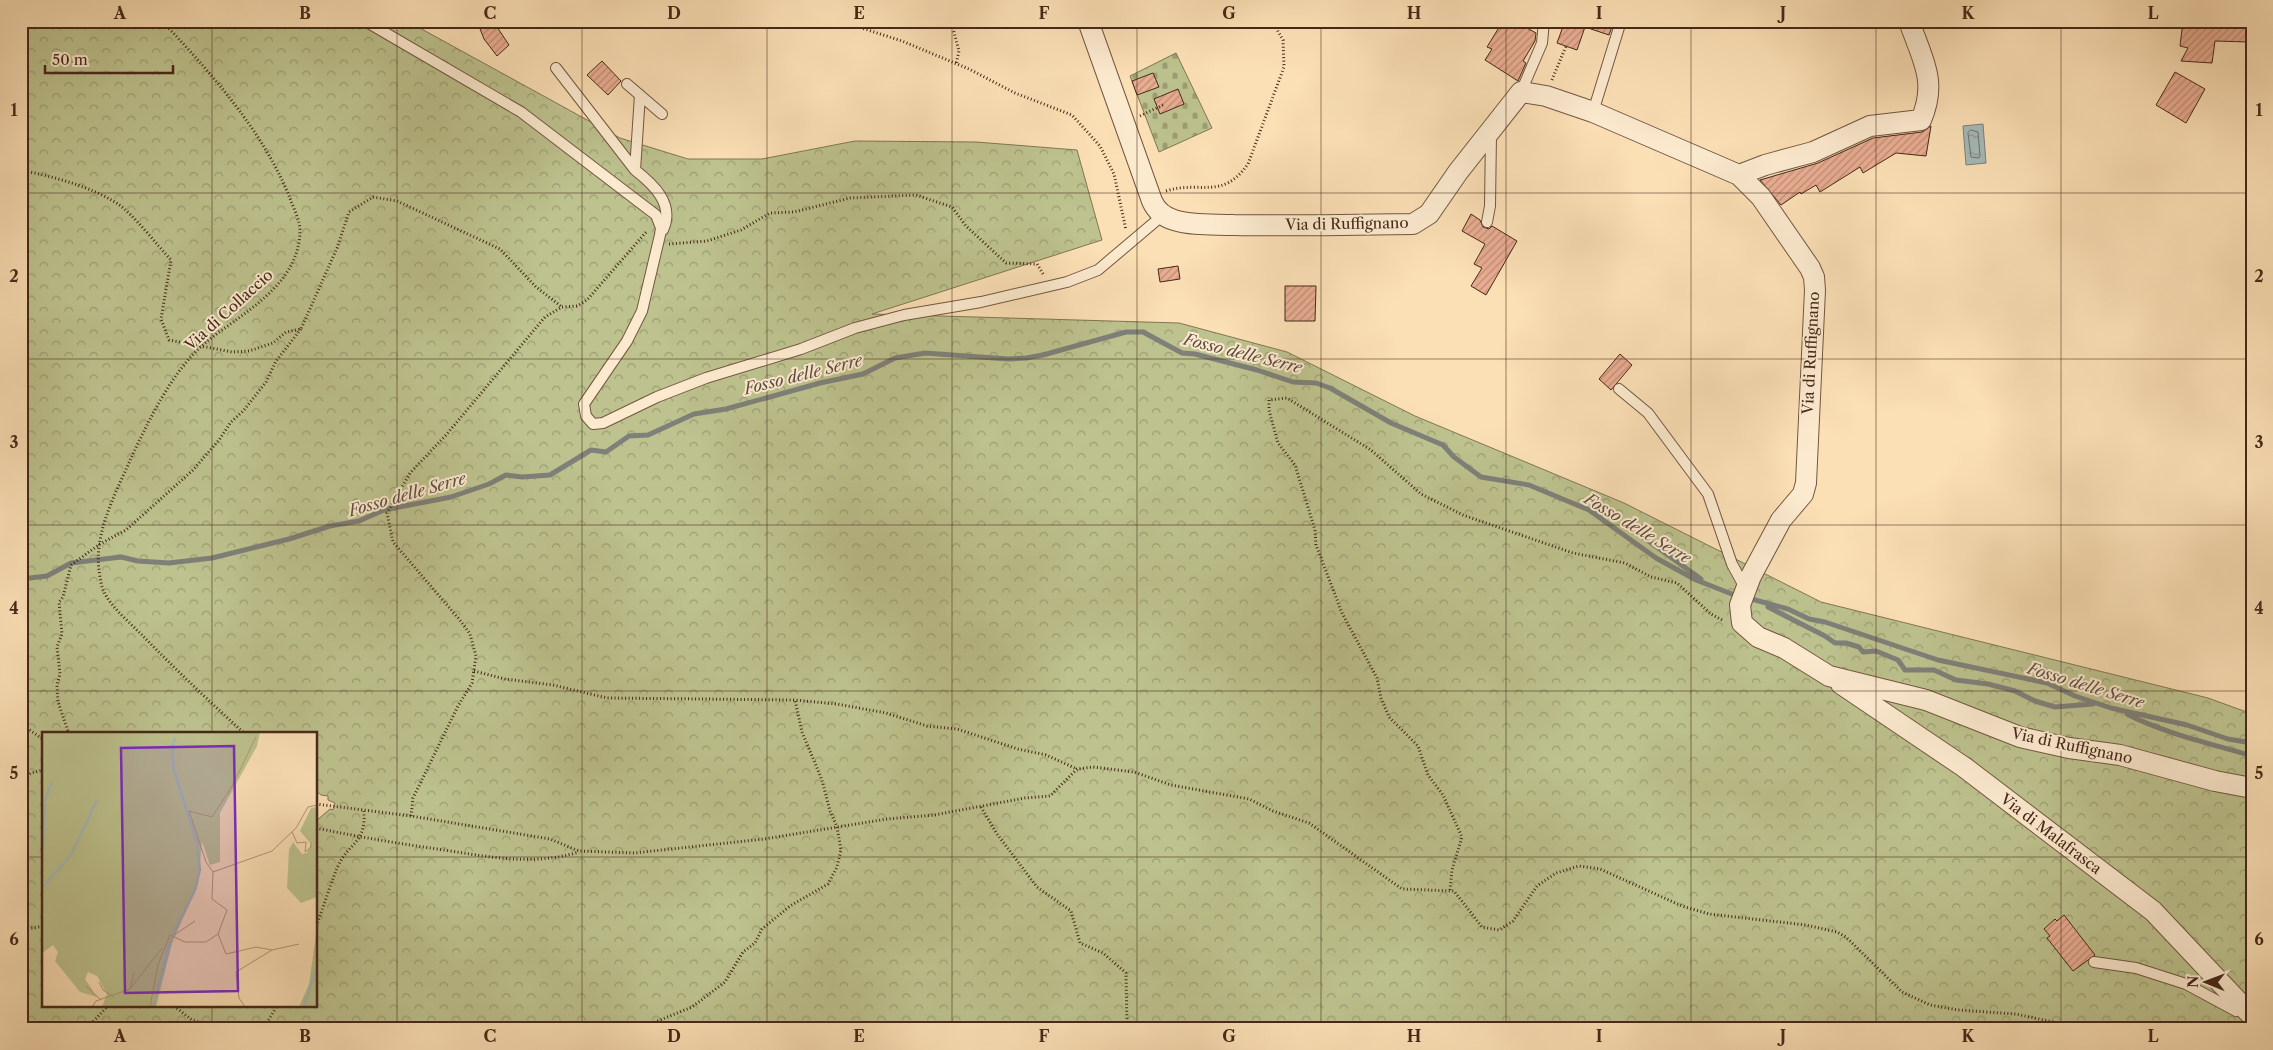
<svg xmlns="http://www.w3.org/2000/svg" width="2273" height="1050" viewBox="0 0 2273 1050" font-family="'Libre Caslon Text',serif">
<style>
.forest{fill:url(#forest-crowns);stroke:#827554;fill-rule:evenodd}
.cemetery{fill:url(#cemetery-stones);stroke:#827554}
.water{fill:url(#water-ripples);stroke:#7e8079}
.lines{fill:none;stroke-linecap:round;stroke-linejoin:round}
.shore{stroke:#757169;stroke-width:1}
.stream{stroke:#7e8079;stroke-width:5}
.building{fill:url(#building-hatch);stroke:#462819}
.service-casing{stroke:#735640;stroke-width:12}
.minor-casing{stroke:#735640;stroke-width:22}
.path{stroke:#462819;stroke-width:3;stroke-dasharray:1 2.5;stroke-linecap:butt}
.service{stroke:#fceacf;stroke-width:10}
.minor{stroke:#fceacf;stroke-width:20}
.grid{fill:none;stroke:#462819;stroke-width:1;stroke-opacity:0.55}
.labels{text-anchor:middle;stroke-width:4;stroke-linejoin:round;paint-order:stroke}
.street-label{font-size:15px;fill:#462819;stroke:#fceacf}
.water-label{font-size:16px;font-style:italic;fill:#5e4c41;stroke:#fceacf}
.inset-river{fill:none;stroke:#a4bab9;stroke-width:2.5}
.inset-road{fill:none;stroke:#b39677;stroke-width:1}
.view{fill:#7b2cbf;fill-opacity:0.15;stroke:#7b2cbf;stroke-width:2.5}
.inset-edge{fill:none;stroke:#462819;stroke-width:2.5}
.neatline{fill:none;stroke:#462819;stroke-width:2}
.grid-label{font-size:16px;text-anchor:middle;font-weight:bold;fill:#462819}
</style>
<defs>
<pattern id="forest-crowns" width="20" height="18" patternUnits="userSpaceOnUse" patternTransform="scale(1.25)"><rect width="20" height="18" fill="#bdc28e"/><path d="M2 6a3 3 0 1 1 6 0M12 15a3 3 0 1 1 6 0" fill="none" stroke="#9b9e73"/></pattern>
<pattern id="cemetery-stones" width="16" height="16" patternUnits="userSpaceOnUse" patternTransform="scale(1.25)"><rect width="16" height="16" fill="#bdc28e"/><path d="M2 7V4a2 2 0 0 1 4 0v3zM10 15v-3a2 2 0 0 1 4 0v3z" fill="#9b9e73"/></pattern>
<pattern id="water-ripples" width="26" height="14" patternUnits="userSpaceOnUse" patternTransform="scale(1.25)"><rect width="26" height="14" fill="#a4bab9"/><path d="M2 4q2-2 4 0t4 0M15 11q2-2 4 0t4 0" fill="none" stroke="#879796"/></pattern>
<pattern id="building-hatch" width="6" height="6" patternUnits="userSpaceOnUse" patternTransform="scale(1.25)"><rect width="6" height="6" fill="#e9ad92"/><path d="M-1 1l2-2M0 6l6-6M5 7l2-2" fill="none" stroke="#bf8d76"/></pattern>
</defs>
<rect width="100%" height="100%" fill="#fbdfb5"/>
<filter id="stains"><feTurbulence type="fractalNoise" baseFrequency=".004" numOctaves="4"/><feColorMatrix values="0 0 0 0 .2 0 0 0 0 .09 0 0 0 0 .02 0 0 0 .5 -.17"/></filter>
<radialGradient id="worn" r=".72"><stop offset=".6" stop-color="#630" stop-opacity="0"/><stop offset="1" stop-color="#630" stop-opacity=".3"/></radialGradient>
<path class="forest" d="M21,21H407L620,138L688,159H762L855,141L976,142L1077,150L1102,240L872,314L1179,323L1287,352L1415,416L1624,503L1821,602L2208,698L2252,714V1029H21ZM44,734H316V791L321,795L328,796V800L335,803L333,810L330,809L316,821V1006H44Z"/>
<path class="cemetery" d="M1176,53L1212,128L1159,152L1130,76Z"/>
<path class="water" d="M1983,124L1986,163L1966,165L1963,126Z"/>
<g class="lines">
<path class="shore" d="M1971,130L1978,132L1980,156L1979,158L1971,157L1968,133Z"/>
<path class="stream" d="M1624,525L1636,532L1701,579
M21,579L47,576L71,563L121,557L138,561L169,563L212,558L289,539L330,526L359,521L384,510L451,497L489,484L506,475L522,477L550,475L591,450L606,452L629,436L648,435L694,414L726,409L820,383L863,374L895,358L925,353L1008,359L1026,358L1043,355L1126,332H1143L1182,353L1195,354L1257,370L1293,382L1316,383L1330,388L1391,423L1443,445L1454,457L1481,477L1529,485L1589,510L1656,558L1696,580L1737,596
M1748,598L1788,609L1809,619L1825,622L1938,660L2047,683L2075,696L2111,708L2187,725L2228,739L2252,743
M1768,607L1825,636L1835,643H1846L1859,647L1863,652L1876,651L1898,660L1905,670H1934L1956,680L1988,684L2015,691L2035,701L2055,707L2093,704
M2127,714C2163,733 2212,744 2252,756"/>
</g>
<path class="building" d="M477,21H493L509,45L497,56L484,39Z
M1503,21H1531L1527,28L1536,33L1535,41L1523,61L1526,63L1518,81L1485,60L1492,49L1487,47Z
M1565,21H1614L1609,35L1585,27L1577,50L1557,43Z
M2183,21H2248V42L2215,41L2212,63L2181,61L2188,48L2180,46Z
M602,61L621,81L608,95L587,75Z
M2175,72L2205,89L2186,123L2156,105Z
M1153,73L1159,87L1137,95L1132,81Z
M1178,89L1184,104L1160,114L1154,99Z
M1931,126L1926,156L1896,153L1863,173L1860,167L1820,192L1816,185L1801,194L1800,192L1781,205L1760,180L1818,163L1873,138L1922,132Z
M1471,214L1480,220L1483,227L1489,229L1492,226L1517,241L1486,295L1471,286L1482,268L1474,264L1485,244L1462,231Z
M1178,266L1180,279L1160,282L1158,269Z
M1285,286H1316L1315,321H1285Z
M1620,354L1632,365L1611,390L1599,379Z
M2064,915L2095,955L2073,971L2047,938L2050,936L2044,929L2055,919L2057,921Z"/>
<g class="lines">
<defs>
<path id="service" d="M365,21L521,112L656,215L661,228L660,235L642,311L627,341L584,404L586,416L593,424L603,423L657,397L706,378L801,349L855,328L904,315L981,302L1067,282L1098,270L1163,215
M556,68L635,170
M627,84L662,114
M1521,92L1542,43L1544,21
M640,95L635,170C653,184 675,204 663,230
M1593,112L1621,21
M1487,222L1490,206L1491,134
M1619,389L1648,413L1708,494L1732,564L1745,588
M2094,962L2136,968L2186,984L2236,1011L2241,1005"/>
<path id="minor" d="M1088,21L1152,201C1156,210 1164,217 1174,220C1193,226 1214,224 1234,225C1294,226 1354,225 1413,224L1429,214L1458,172L1521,92L1546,96L1593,112L1739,175L1761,197L1810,268L1814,277L1815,290L1806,483L1803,494L1781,520L1751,576L1740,605L1742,623L1758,637L1784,648L1829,676L1926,700L2020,737L2069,748L2120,755L2215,781L2252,788
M1739,175L1765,165L1813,152L1870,126L1921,120C1938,81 1922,59 1909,21
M1841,684L1964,767L2153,911L2252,1016"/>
</defs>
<use href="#service" class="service-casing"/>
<use href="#minor" class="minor-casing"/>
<path class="path" d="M162,21C211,73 265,133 291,201C294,209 300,221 300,230C300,286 241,313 204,344C173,370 149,420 132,456C117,491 94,531 99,570C100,576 101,586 104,592C112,608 129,622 142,635C175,669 210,702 245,734
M840,21L902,41L969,69L1015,93L1072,115L1100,146L1114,174L1126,230
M951,21L959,51L956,64
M1552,80L1566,46
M1140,116L1165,104
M21,170C54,177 90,186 118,204C133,214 158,246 171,260L161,319L169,340L232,352L249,351L273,343L286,332L301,329L337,248L349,212L373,197L397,201L500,249L536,287L562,307
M1166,191C1200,180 1222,201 1248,164L1284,67L1283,40L1272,21
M669,244L707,241L741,230L770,213L794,212L850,198L916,195L952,207L966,226L1006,263L1037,264L1043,274
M474,671L505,679L553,685L607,698L795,700L837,704L886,713L927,726L957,729L1018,749L1046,755L1077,769
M21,724L44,740
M69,734L58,702L57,685L60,674L57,647L62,634L59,602L63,597L71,565L100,544L126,530L193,470L219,440L231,422L244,410L266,382L276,361L301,329
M21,780L31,773L44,770
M316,804L411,816L550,839L579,851L634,853L764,839L887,819L934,815L1025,798L1050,796L1077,769L1093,767L1134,772L1171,785L1249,799L1273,811L1309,823L1402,889L1454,891L1482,927L1499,930L1513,921L1537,886L1556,873L1579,866L1600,869L1682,906L1709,914L1806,925L1837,932L1846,937L1902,992L1930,1005L1958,1010L2016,1014L2085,1029
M981,807L997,834L1037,887L1071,911L1080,943L1103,953L1126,973L1127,1025L1131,1029
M411,816L413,798L458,706L472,683L476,656L470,634L459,619L393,542L387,513L410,473L446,435L545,317L562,307L577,306L587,300L647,231
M316,828C359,837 401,844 444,850C490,857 533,866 579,852
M1450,890L1452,870L1462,837L1443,795L1428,775L1418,746L1389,717L1381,698L1377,678L1342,613L1316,545L1315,530L1295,465L1278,443L1269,410V400L1287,398L1371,450L1421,494L1463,515L1573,553L1625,563L1651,577L1677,583L1711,614L1724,621
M316,926C324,906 330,885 338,866C349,842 366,844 364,811
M21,930L44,926
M174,1006L192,1020L218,1027L237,1029
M86,1029L108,1006
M263,1029L277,1006
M638,1029L692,1007L725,982L743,952L755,943L762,929L790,906L828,884L837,867L841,850L837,827L830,811L822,780L802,732L795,700"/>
<use href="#service" class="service"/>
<use href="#minor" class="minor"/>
</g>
<path class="grid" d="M212,21V734M397,21V1029M582,21V1029M767,21V1029M952,21V1029M1137,21V1029M1321,21V1029M1506,21V1029M1691,21V1029M1876,21V1029M2061,21V1029M21,193H2252M21,359H2252M21,525H2252M21,691H2252M21,857H44M316,857H2252M212,1006V1029"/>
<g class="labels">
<g class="street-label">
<text transform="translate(1347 224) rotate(-1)" y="5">Via di Ruffignano</text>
<text transform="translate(229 310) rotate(-42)" y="5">Via di Collaccio</text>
<text transform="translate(1811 353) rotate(-87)" y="5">Via di Ruffignano</text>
<text transform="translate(2072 746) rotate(12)" y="5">Via di Ruffignano</text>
<text transform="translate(2051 834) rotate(37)" y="5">Via di Malafrasca</text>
</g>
<g class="water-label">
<text transform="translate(1243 353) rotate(14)" y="6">Fosso delle Serre</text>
<text transform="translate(803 374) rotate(-14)" y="6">Fosso delle Serre</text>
<text transform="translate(407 494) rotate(-16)" y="6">Fosso delle Serre</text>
<text transform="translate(1638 528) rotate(31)" y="6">Fosso delle Serre</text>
<text transform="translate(2086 685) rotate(17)" y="6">Fosso delle Serre</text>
</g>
</g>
<g transform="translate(42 732)">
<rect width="275" height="275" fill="#fbdfb5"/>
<path d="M0,0H218L215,14L178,81V130L168,133L160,110L156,153L130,211L114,275H60L65,262L55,244L46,240L43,247L55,265L38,260L13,229L16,220L11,213L0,221ZM275,75V165L259,171L245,156L247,118L251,110L260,122L265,121L269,112L258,99L269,76ZM275,196V275H257L267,252Z" fill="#bdc28e"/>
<path class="inset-river" d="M0,134L3,68L10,50M0,156L29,123L55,68M131,202L153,158L158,138L155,111L132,38L130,17L133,5M120,239L128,210M114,263L118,248M111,275L130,206M262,275L275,234"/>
<path class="inset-road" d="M250,100L255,111L264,110L263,120L269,115V110M171,140L164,130L147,79L170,85L189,56L214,5M176,202L184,222L214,215L230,218L194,240L197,266L203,275M132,203L153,189M230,218L257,212M57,250L61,258L72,265M44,254L59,268M88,256L92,241M50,275L54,269L88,257L120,216M108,275L116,233L128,203L143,210H164L176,202L185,178L170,167L171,140L230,119L254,96L266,75L275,73"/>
<path class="view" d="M192,14L196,259L83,261L79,16Z"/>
<rect width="275" height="275" class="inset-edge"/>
</g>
<rect width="2273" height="1050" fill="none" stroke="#fbdfb5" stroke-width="55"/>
<g transform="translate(2206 982) rotate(271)" stroke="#fceacf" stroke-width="4" paint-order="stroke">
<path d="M0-4L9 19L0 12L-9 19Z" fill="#462819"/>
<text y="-8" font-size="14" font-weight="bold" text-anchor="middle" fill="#462819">N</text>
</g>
<path d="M45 65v8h128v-8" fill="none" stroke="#462819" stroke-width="2.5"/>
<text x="52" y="65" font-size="15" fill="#462819" stroke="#fceacf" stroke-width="4" paint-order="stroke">50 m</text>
<rect x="28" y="28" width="2218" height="994" class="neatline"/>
<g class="grid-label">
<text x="120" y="19">A</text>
<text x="305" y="19">B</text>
<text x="490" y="19">C</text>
<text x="674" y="19">D</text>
<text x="859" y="19">E</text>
<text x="1044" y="19">F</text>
<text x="1229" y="19">G</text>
<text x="1414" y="19">H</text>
<text x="1599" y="19">I</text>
<text x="1783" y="19">J</text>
<text x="1968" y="19">K</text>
<text x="2153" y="19">L</text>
<text x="14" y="116">1</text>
<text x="2259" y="116">1</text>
<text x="14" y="282">2</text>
<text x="2259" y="282">2</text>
<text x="14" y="448">3</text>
<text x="2259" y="448">3</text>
<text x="14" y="614">4</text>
<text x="2259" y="614">4</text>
<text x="14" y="779">5</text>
<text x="2259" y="779">5</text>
<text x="14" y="945">6</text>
<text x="2259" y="945">6</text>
<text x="120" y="1042">A</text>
<text x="305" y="1042">B</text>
<text x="490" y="1042">C</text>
<text x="674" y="1042">D</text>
<text x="859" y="1042">E</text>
<text x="1044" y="1042">F</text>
<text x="1229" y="1042">G</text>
<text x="1414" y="1042">H</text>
<text x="1599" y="1042">I</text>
<text x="1783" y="1042">J</text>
<text x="1968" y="1042">K</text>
<text x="2153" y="1042">L</text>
</g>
<rect width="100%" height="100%" filter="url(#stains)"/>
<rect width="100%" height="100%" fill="url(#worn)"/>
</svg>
